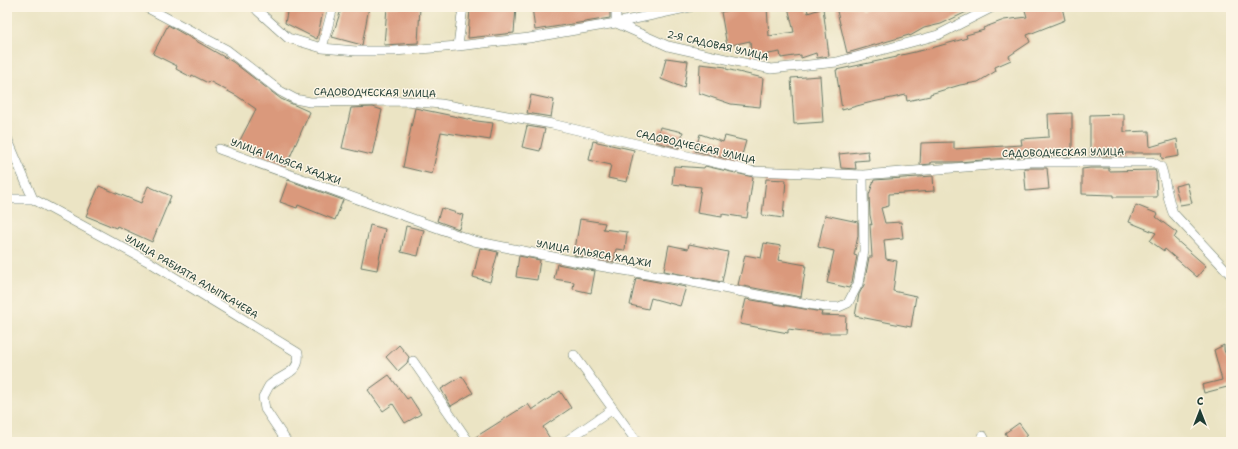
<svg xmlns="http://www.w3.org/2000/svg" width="1238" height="449" viewBox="0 0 1238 449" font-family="'Shantell Sans',sans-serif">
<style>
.building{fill:#da997b}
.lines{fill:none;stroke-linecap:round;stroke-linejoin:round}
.minor-casing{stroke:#676;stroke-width:10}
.minor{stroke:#fff;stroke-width:9}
.labels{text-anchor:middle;stroke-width:3;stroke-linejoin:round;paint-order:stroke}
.street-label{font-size:10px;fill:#1f3d34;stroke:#fcf5e5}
</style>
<rect width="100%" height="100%" fill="#fcf5e5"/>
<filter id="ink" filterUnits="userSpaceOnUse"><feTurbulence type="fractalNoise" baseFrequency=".025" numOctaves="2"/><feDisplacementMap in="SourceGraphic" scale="8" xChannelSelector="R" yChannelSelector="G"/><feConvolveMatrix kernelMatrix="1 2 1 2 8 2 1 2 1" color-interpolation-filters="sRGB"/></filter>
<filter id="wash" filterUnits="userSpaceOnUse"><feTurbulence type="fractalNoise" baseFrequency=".012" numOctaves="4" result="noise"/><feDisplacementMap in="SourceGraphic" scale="16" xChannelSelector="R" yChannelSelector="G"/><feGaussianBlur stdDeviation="0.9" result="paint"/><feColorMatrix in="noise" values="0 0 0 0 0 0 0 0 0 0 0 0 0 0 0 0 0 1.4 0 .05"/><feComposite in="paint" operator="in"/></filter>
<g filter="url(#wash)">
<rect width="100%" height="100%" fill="#ebe4c4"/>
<g id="blocks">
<path class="building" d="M288,7H324L317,39L285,23Z
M342,7H369L362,45L332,37Z
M387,7H420L418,43L384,45Z
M470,7H516L514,33L468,38Z
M532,7H610V18L535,30Z
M745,7V10L767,8L769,36L794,32L788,7H807L808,13L823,8L829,56L817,58L816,53L801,58V55L781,58L780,52L751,57L750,41L727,46L721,12Z
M836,7H860L861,10L875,7H977L941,24L924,28L910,36L909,35L847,53Z
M1024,7H1062L1065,20L1027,35L1030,42L1009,56L1011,60L995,67L996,71L978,82L960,85L930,94V96L907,101L906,95L868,103L842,110L836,70L897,57V56L928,49L967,38L966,35L984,30L983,28L1004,20L1027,17Z
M168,25L233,62L281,99L310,112L286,166L258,154V153L239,142L256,109L237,96L209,81L208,83L192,75L191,77L176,69L177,66L153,54Z
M666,58L688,61L684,88L661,79Z
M700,64L726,67V69L763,78L760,107L731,104L699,93Z
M820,76L823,122L794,124L791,78Z
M531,95L554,100L551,117L527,113Z
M373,107L382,110L372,155L342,148L351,108Z
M415,108L477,121L493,123L490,140L441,132L432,174L403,167Z
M1072,113V156H1030L959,162H931V164L920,165L921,143L954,142V149L1022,145L1021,139L1049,137L1048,114Z
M1124,114V132L1149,131L1150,147L1177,139L1179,156L1162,159L1161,153H1125V155L1090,156V115Z
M527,126L545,129L540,151L522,147Z
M660,127L683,132L679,148L656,142Z
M700,134L723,142L725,136L746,141L740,162L695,151Z
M593,141L634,150L627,182L608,178L611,165L589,160Z
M868,151L869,160L855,161L856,169L841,168L839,154Z
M674,166L704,168L705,166L753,177L747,218L722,214V217L697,213L701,187L672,184Z
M1024,168H1047L1049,189L1026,191Z
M1090,168H1109V171L1155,170L1156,173L1157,197H1113V195L1082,194V169Z
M933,176L934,191L889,194V206L881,208L885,223L901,222L903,238L884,240L886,259L897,261L893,291L916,296L911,327L855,316L859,294L864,285L869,257H872L870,224L872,225L870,215L869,195L874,180Z
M766,179L786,180L783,218L762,215Z
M288,180L343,200L335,220L298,205L297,208L280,202Z
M1187,183L1192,203L1180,205L1175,186Z
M99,186L141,203L148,186L171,196L152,242L117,226L116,228L86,216Z
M1136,205L1158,214L1156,217L1177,233L1174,238L1206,266L1197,277L1165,249L1164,251L1150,241L1156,233L1129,222Z
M441,208L463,215L459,229L437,221Z
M825,215L858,222V236L854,255L857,256L852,282L849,288L827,283L834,251L818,247Z
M580,219L605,223L603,229L627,232L625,250L616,249L614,262L574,255Z
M370,225L385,229L377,270L361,267Z
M406,226L424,230L418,256L401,252Z
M764,243L781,246L778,260L806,265L801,297L738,285L745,255L761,258Z
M689,244L728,252L722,282L664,271L669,245L688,249Z
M480,248L498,252L490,282L473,277Z
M519,256L540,260L537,280L516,277Z
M557,264L595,271L591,293L573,289L574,282L554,279Z
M636,278L686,287L680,306L651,298L648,309L630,305Z
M746,299L822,312L821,315L846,316L845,333H819L788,329V333L740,324Z
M399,345L409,357L407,363L398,371L386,357Z
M1224,345V350L1228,360H1231V386L1204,393L1202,385L1222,380L1214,350Z
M389,375L407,399L410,397L421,414L405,423L393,404L383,411L368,390Z
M462,376L473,393L451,406L441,389Z
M560,391L571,408L543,427L552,442H475L474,438L528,404L532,410Z
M1019,423L1028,435L1018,442H1011L1005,433Z"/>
</g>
</g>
<g filter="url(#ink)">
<use href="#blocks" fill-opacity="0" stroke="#676" stroke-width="1"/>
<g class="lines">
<defs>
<path id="minor" d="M146,7L227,50L280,91L295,99L310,102L406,101L441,104L552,124L751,171L863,175L1030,162H1152L1161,167C1166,182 1167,198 1173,213L1231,275
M255,7L258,11L288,38L322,48L356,51H394L458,46L529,38L616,23L668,46L771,69L837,62L938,35L993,7
M616,7V23L690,7
M458,46L463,7
M322,48L333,7
M7,138L33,199L151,263L298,353C301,374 281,374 269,386C267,389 265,394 263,397L265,409L287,442
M219,149L474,241L599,266L677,279L768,297L826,307H839L848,303L858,284L864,251L863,175
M7,199H33
M1230,350H1231
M574,355L637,442
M413,361L469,442
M983,436L986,442
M565,442L613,409"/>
</defs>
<use href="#minor" class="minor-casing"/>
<use href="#minor" class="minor"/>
</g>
</g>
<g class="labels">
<g class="street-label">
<text transform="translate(718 45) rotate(13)" y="4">2-Я САДОВАЯ УЛИЦА</text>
<text transform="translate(375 92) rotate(1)" y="4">САДОВОДЧЕСКАЯ УЛИЦА</text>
<text transform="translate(696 146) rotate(13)" y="4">САДОВОДЧЕСКАЯ УЛИЦА</text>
<text transform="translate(1063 152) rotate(-1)" y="4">САДОВОДЧЕСКАЯ УЛИЦА</text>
<text transform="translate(286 161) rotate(20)" y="4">УЛИЦА ИЛЬЯСА ХАДЖИ</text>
<text transform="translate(594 253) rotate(10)" y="4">УЛИЦА ИЛЬЯСА ХАДЖИ</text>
<text transform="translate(192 276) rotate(31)" y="4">УЛИЦА РАБИЯТА АЛЫПКАЧЕВА</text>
</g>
</g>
<rect width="1238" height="449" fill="none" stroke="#fcf5e5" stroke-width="24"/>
<g transform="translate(1200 411)" stroke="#fcf5e5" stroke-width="3" paint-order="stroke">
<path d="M0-3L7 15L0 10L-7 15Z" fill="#1f3d34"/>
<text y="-6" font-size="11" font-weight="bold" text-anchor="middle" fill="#1f3d34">С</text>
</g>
</svg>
